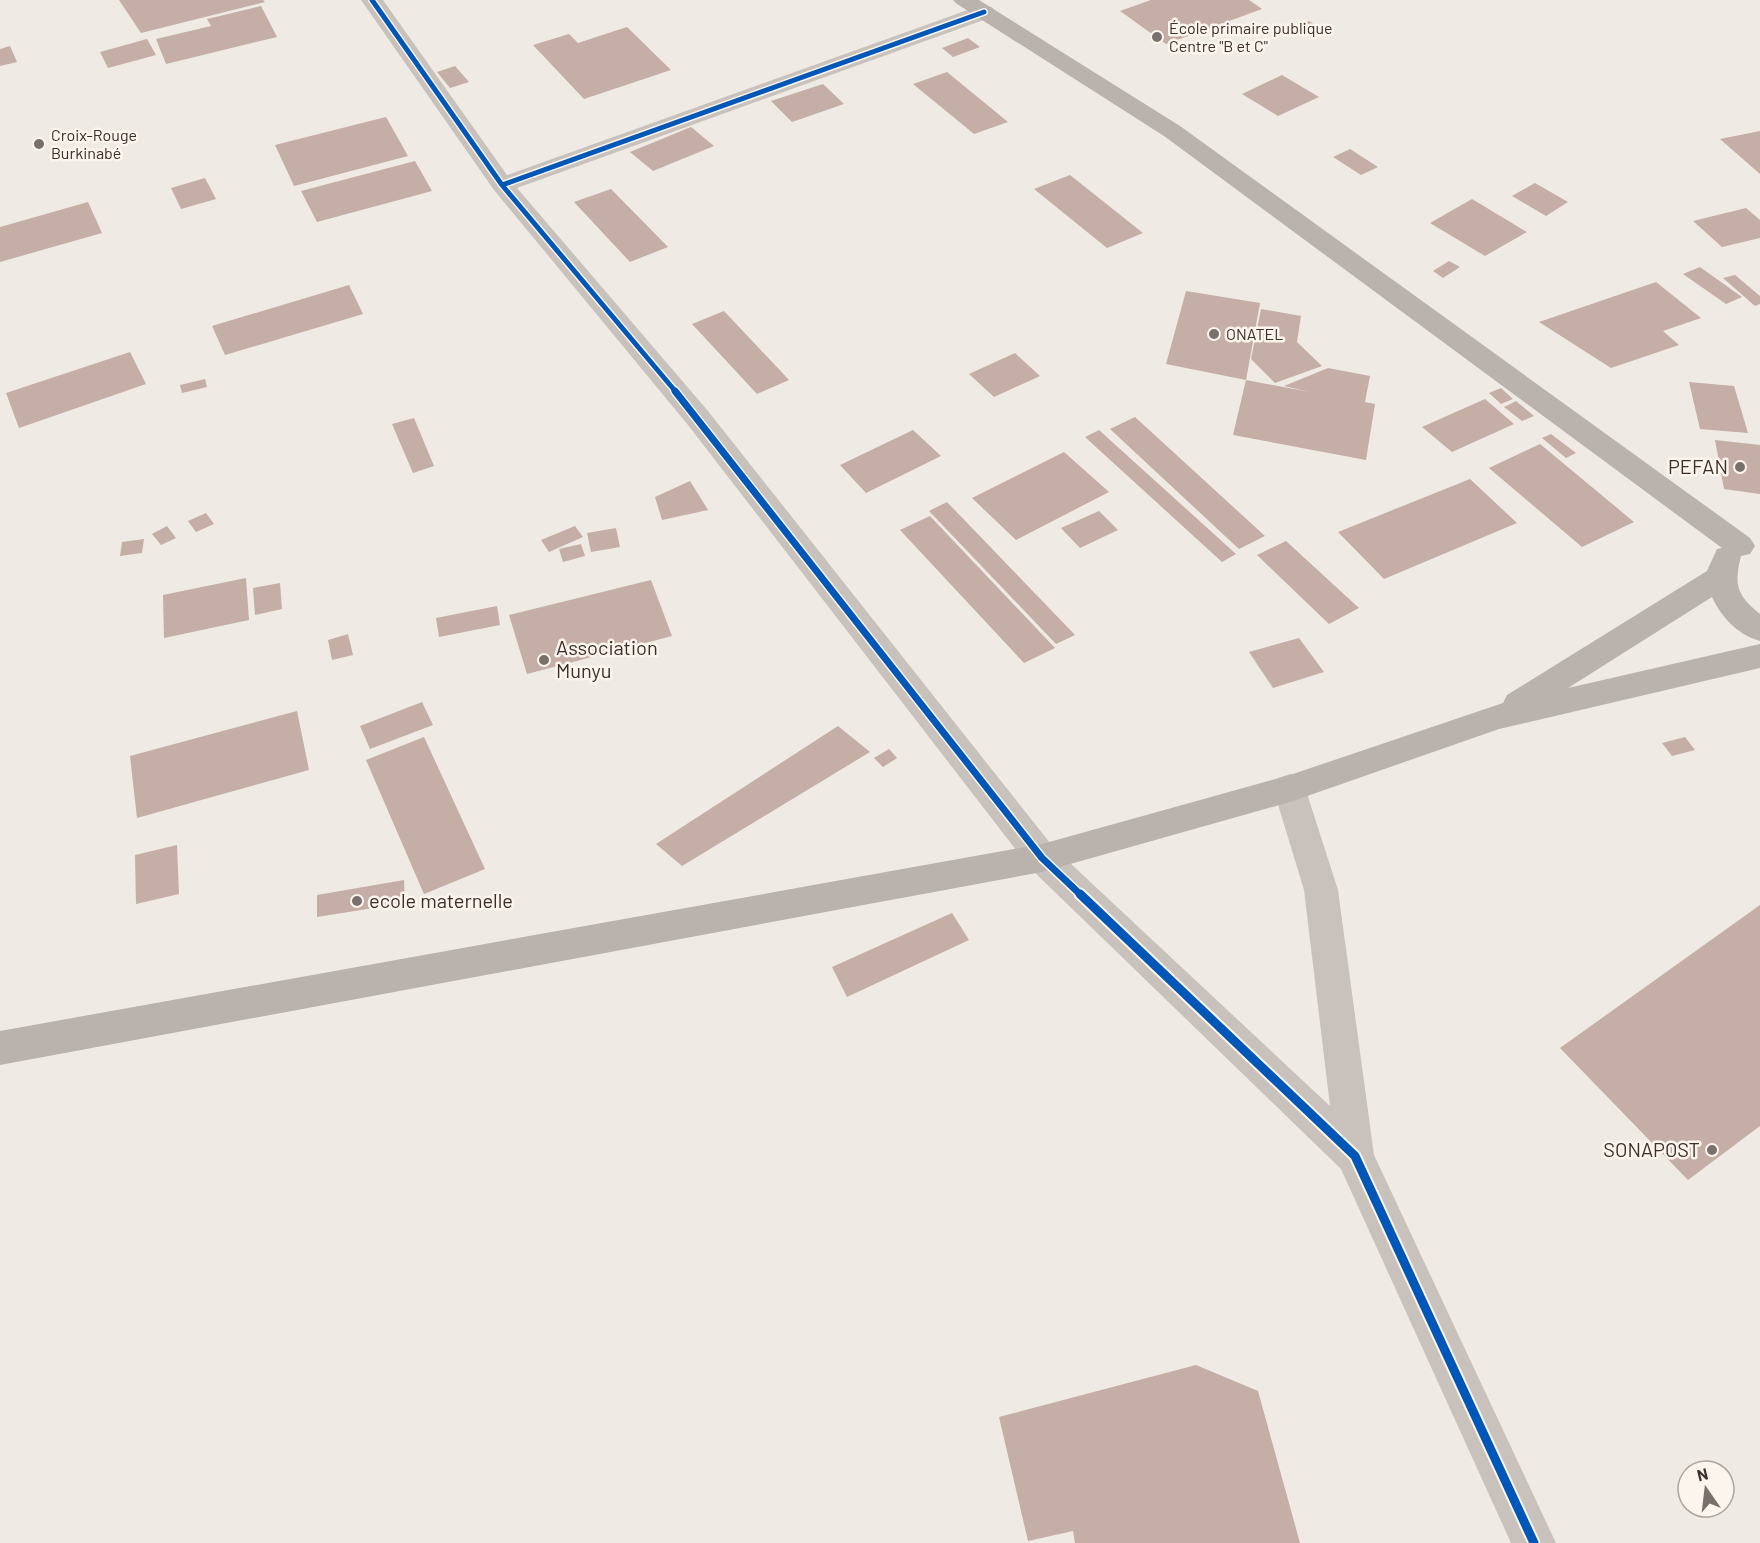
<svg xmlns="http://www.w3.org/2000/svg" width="1760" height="1543" viewBox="0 0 1760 1543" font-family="Barlow,sans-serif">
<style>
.building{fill:#c4aea5}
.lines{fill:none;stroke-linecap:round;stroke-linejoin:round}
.minor{fill:#c9c2bc;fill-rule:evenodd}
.secondary{fill:#b9b2ad;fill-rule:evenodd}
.cycleway-far2-casing{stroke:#fbf5ed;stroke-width:8}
.cycleway-far1-casing{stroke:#fbf5ed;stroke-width:10}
.cycleway-casing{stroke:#fbf5ed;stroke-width:13}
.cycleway-far2{stroke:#0057b8;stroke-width:5}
.cycleway-far1{stroke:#0057b8;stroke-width:7}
.cycleway{stroke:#0057b8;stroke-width:9}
.poi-dot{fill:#7a706b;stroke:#fbf5ed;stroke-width:2}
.labels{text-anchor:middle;stroke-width:5;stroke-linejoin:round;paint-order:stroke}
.far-poi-label{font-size:16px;fill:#3b2f2a;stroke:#fbf5ed;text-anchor:start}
.poi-label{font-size:20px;fill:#3b2f2a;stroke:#fbf5ed;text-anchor:end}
</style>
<rect width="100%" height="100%" fill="#efeae4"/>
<path class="building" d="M119,0H263L265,2L141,33Z
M1151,0H1249L1262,9L1166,44L1120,11Z
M261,6L277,37L166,64L156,39L211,26L207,19Z
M1309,21L1315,25L1296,33L1289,29Z
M627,27L671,70L584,99L533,45L569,34L578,43Z
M968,38L980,47L953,57L942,48Z
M147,39L156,55L108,68L100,52Z
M10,46L17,62L0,66V49Z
M455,66L469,82L450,88L437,72Z
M947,72L1008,122L974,134L913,84Z
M1282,75L1319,97L1278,116L1242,94Z
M823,84L844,104L792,122L771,101Z
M386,117L408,156L294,186L275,145Z
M691,127L714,146L653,171L630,152Z
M1760,131V174L1720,139Z
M1350,149L1378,167L1361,175L1333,157Z
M415,161L432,191L317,222L301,191Z
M1070,175L1143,233L1107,248L1034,189Z
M205,178L216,199L181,209L171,188Z
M1535,183L1568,202L1546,216L1512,196Z
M611,189L668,247L630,262L574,202Z
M1472,199L1527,232L1485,256L1430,223Z
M88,202L102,233L0,262V227Z
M1746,208L1760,220V238L1722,247L1693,221Z
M1449,261L1460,267L1443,278L1433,271Z
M1700,267L1742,297L1726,304L1683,274Z
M1735,275L1760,296V304L1755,306L1723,278Z
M1656,282L1701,318L1663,331L1679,345L1611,368L1539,322Z
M349,285L363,314L225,355L212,326Z
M1186,291L1260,303L1246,380L1166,364Z
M1261,309L1301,316L1297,342L1322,366L1275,383L1251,359Z
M724,311L789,380L757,394L692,324Z
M130,352L146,384L19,428L6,393Z
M1015,353L1040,376L994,397L969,374Z
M1328,368L1370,376L1365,402L1375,404L1366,460L1233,435L1246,380L1310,392L1284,386Z
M205,379L207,387L182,393L180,385Z
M1689,382L1734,386L1748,433L1700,429Z
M1501,388L1513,399L1501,404L1489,393Z
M1485,399L1514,424L1452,452L1422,427Z
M1516,401L1534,416L1522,421L1504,407Z
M1135,417L1265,536L1239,549L1110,429Z
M414,418L434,466L413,473L392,424Z
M913,430L941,456L866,493L840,465Z
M1099,430L1236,554L1222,562L1085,437Z
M1551,434L1576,453L1566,458L1542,438Z
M1715,440L1760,445V494L1724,489Z
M1540,444L1634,522L1582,547L1489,468Z
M1064,452L1109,492L1016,540L972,498Z
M1470,479L1517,523L1384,579L1338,532Z
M690,481L708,510L662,520L655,497Z
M947,502L1075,635L1056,644L929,511Z
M1099,511L1118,530L1080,548L1061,528Z
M206,513L214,524L196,532L188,521Z
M930,516L1055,648L1024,663L900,530Z
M167,526L176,538L161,545L152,534Z
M575,526L583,537L549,552L541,540Z
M616,528L620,547L591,552L587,533Z
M144,539L142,553L120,556L122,542Z
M1286,541L1359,608L1329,624L1257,555Z
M581,544L585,556L563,562L559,549Z
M246,578L249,620L164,638L163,595Z
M651,580L672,636L527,674L509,615Z
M280,583L282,609L255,615L253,588Z
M497,606L500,625L439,637L436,618Z
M348,634L353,655L332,660L328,640Z
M1299,638L1324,672L1273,688L1249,652Z
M422,702L433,725L370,749L360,726Z
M297,711L309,770L137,818L130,756Z
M838,726L870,752L682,866L656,844Z
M424,737L485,869L424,894L366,760Z
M1685,737L1695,750L1672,756L1662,743Z
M889,749L897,758L883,767L874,758Z
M177,845L179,894L136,904L135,855Z
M404,880L405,903L317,917V895Z
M1760,905V1126L1688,1180L1560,1048Z
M952,913L969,940L847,997L832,967Z
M1196,1365L1258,1391L1300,1543H1075L1073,1531L1028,1541L999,1417Z"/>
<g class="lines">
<path class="minor" d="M361,0H383L507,175L976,7L984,6L992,7L995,12L992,17L517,188L708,411L1054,848L1330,1106L1304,890L1273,788L1278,778L1290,774L1302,778L1338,890L1374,1155L1556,1543H1511L1341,1169L1030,868L688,425L494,190Z"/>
<path class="secondary" d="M953,0H979L1180,126L1750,538L1755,546L1750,554L1741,556C1734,584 1736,595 1760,614V641C1737,634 1722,618 1712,597L1568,688L1760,644V668L1499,729L1290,802L1042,872L0,1065V1031L1042,844L1290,775L1503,703L1507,695L1707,571L1717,549L1722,548L1164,136L957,4Z"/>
<defs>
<path id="cycleway-far2" d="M372,0L502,185L676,392
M502,185L984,12"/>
<path id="cycleway-far1" d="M675,391L1042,858L1082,896"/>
<path id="cycleway" d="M1080,894L1355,1156L1534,1543"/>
</defs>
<use href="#cycleway-far2" class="cycleway-far2-casing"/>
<use href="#cycleway-far1" class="cycleway-far1-casing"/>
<use href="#cycleway" class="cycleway-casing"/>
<use href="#cycleway-far2" class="cycleway-far2"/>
<use href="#cycleway-far1" class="cycleway-far1"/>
<use href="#cycleway" class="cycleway"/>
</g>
<g class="poi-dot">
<circle cx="1157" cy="37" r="6"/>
<circle cx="39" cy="144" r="6"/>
<circle cx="1214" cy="334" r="6"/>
<circle cx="1740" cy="467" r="6"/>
<circle cx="544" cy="660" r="6"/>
<circle cx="357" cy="901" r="6"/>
<circle cx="1712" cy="1150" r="6"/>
</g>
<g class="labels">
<g class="far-poi-label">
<text x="1169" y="34">École primaire publique<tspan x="1169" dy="18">Centre "B et C"</tspan></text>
<text x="51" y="141">Croix-Rouge<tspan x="51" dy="18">Burkinabé</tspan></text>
<text x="1226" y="340">ONATEL</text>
</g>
<g class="poi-label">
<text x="1728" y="474">PEFAN</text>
<text x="556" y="655" text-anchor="start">Association<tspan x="556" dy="23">Munyu</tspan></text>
<text x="369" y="908" text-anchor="start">ecole maternelle</text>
<text x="1700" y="1157">SONAPOST</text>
</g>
</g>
<g transform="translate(1706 1489) rotate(346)"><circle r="28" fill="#fbf5ed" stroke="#aea69f" stroke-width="1.5"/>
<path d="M0-4.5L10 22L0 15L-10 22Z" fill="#7a706b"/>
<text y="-9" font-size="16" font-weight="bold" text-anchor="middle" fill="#3b2f2a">N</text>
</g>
</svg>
